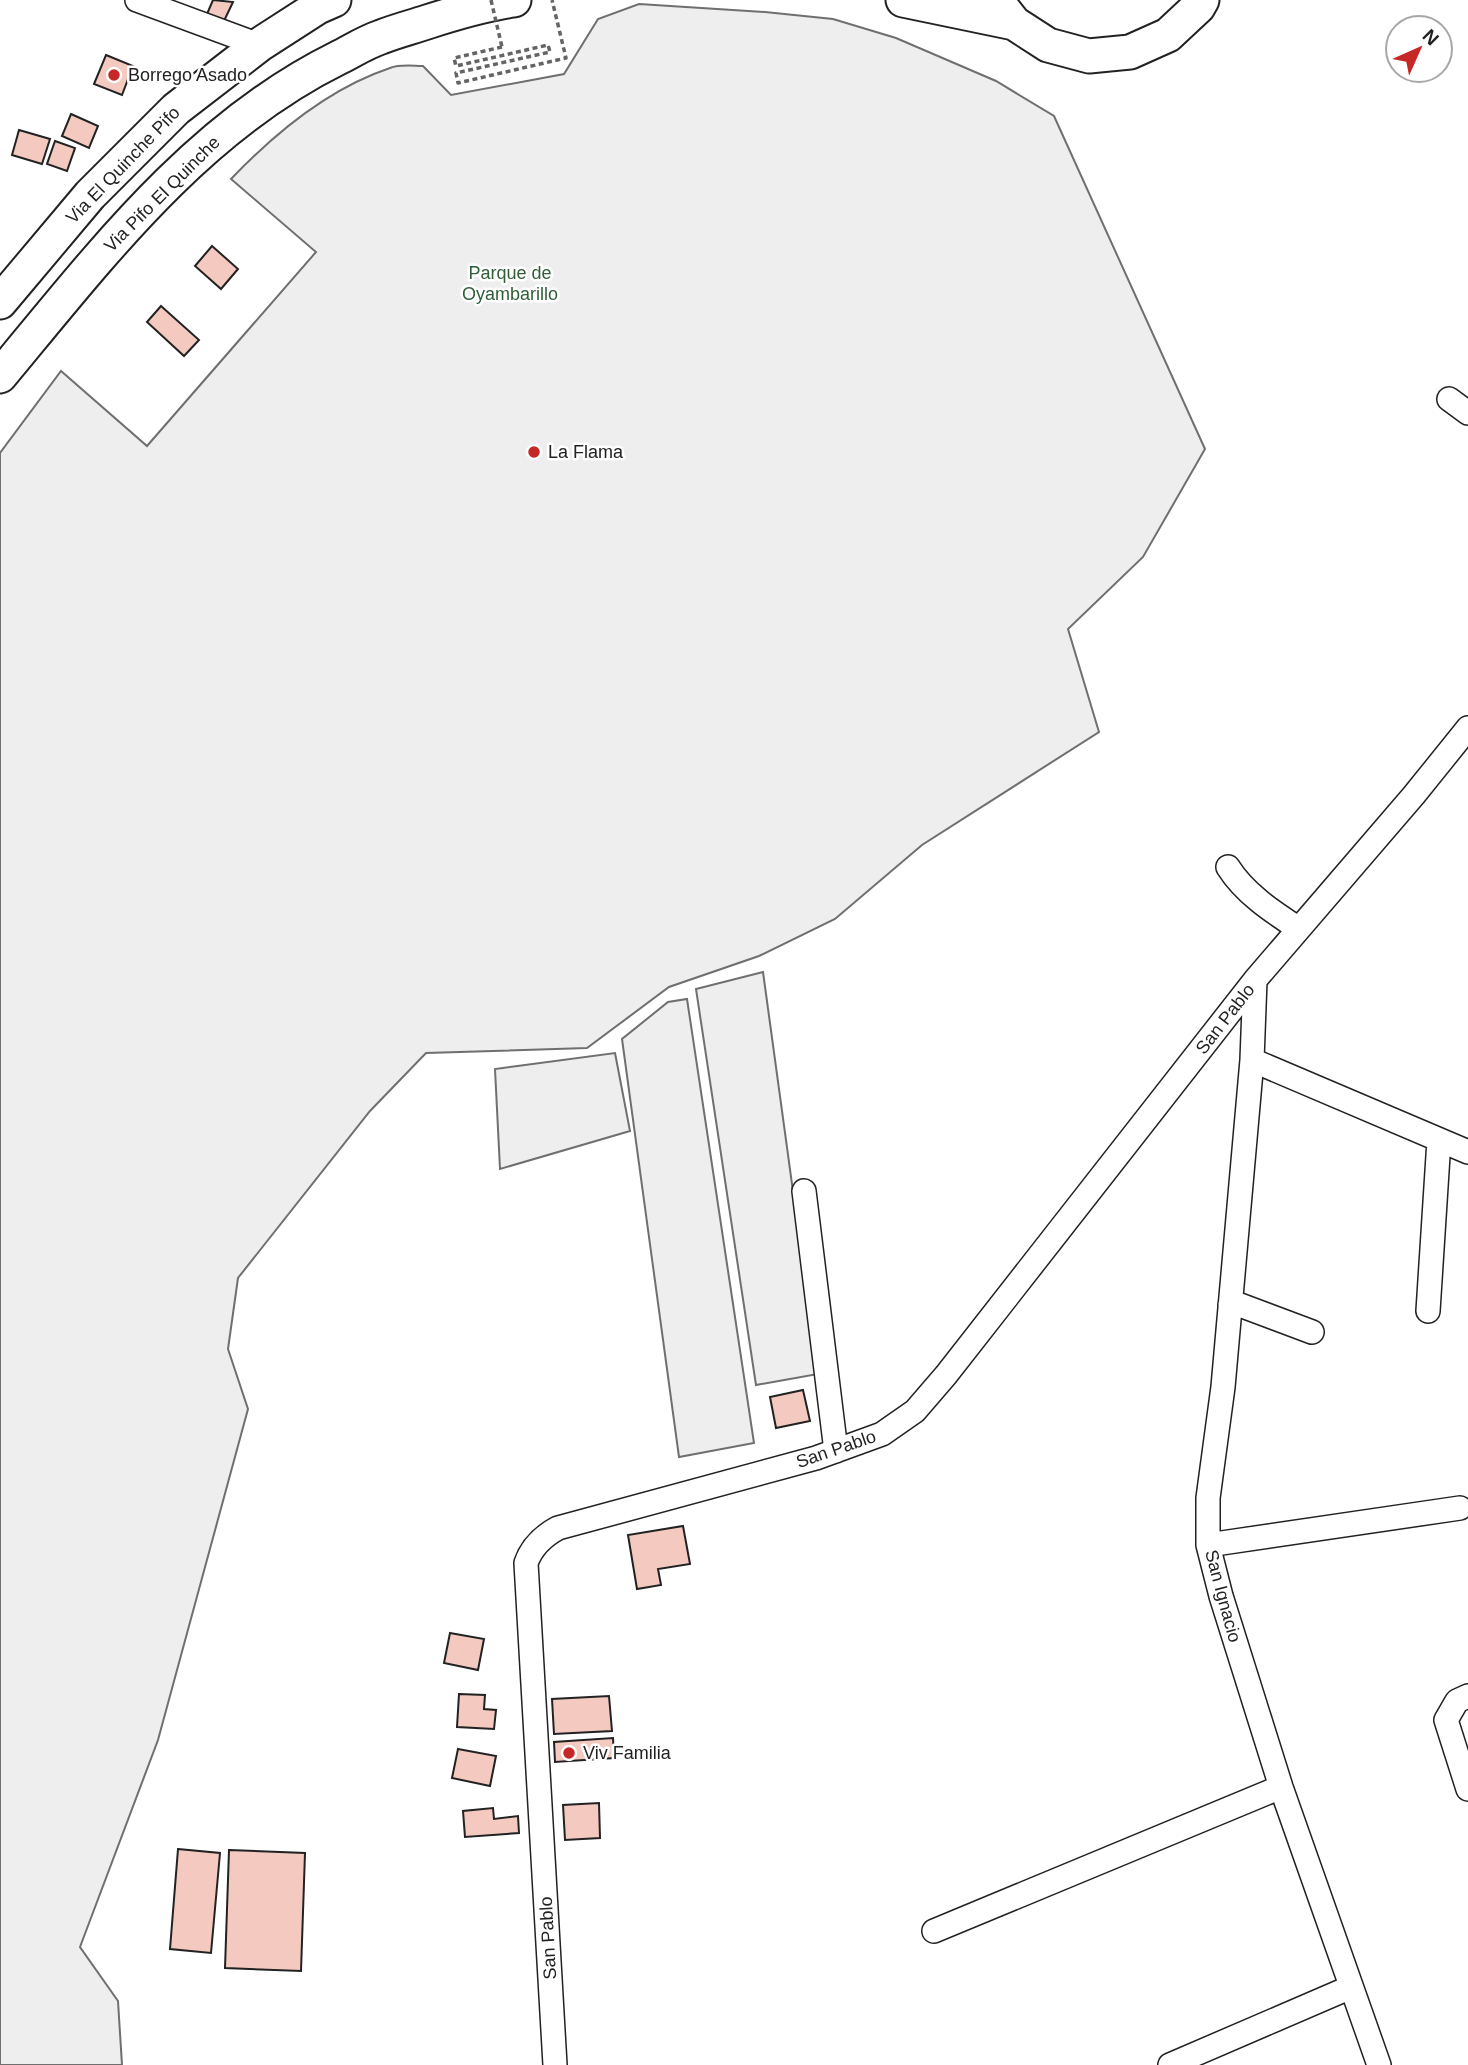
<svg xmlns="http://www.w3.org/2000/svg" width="1468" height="2065" viewBox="0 0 1468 2065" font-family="Arial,sans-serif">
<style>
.green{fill:#eee;stroke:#6f6f6f;stroke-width:2}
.building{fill:#f3c9c0;stroke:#222;stroke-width:2}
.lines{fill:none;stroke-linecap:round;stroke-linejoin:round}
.minor-casing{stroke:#222;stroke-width:26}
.highway-casing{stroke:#222;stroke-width:37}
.path{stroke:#646464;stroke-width:3.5;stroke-dasharray:5 3.5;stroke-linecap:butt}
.minor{stroke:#fff;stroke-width:23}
.highway{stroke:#fff;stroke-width:33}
.path-bridge{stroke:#646464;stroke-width:3.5;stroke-dasharray:5 3.5;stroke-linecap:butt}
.poi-dot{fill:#c62828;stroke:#fff;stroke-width:2.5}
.labels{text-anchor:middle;stroke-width:5;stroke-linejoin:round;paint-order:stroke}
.poi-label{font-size:18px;fill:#222;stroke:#fff;text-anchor:start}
.street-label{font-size:18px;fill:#222;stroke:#fff}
.park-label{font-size:18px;fill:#2f5e38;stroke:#fff}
</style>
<rect width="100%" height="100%" fill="#fff"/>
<path class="green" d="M639,4L765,12L833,19L896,38L996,81L1054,116L1205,449L1143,557L1068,629L1099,732L922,845L835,919L759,956L669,987L587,1048L426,1053L370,1111L238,1278L228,1349L248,1409L158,1740L80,1947L118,2001L122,2065H0V453L61,371L147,446L316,252L231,179C274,134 330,88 390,68C400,64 413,66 423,66L451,95L564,74L598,19Z
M763,972L818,1374L756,1385L696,989Z
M687,999L754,1443L679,1457L622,1039L668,1002Z
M615,1053L630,1131L500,1169L495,1069Z"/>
<path class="building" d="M213,0L233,2L224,21L207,14Z
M106,55L133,66L122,95L94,84Z
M71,114L98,126L89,148L62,136Z
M19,130L50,139L42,164L12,155Z
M55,141L75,148L67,171L47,164Z
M212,246L238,269L221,289L195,266Z
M161,306L199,340L184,356L147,322Z
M803,1390L810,1421L776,1428L770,1397Z
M683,1526L690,1564L658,1569L661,1585L637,1589L628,1535Z
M450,1633L484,1639L478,1670L444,1663Z
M459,1694L485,1695L484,1709L496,1710L494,1729L457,1727Z
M609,1696L612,1731L554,1734L552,1699Z
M613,1738L614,1758L555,1762L554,1742Z
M458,1749L496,1756L490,1786L452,1778Z
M599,1803L600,1838L565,1840L563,1805Z
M493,1808L494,1819L518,1816L519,1833L465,1837L463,1811Z
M178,1849L220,1853L211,1953L170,1949Z
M229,1850L305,1853L301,1971L225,1968Z"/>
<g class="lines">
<defs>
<path id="minor" d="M137,0L259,45
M1449,399L1468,413
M1228,867C1245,894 1273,912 1299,929
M1255,980L1252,1060L1223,1387L1208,1498V1545L1221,1596L1281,1787L1379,2065
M1252,1060L1468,1152
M804,1191L836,1451
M1230,1305H1240L1312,1332
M1428,1311L1439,1140
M1208,1545L1460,1508
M1468,1696L1457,1701L1446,1720L1468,1789
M934,1931L1281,1787
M555,2065L526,1563C532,1546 543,1536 558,1528L816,1458L882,1434L915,1411L946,1375L1255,980L1414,795L1468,728
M1170,2065L1351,1987"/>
<path id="highway" d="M903,0L1014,23
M996,0L1014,23L1048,45L1089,56L1130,52L1168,35L1198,7L1202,0
M0,302L90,195L176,109L259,45L318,7L334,0
M0,376C99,257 196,128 338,58C352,51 366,42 381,37C396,31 412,27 427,22C455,13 485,4 514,0"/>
</defs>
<use href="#minor" class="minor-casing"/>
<use href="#highway" class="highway-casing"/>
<path class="path" d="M502,47L454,58L456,66L548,45L550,52L456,73L458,83L566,58L552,0"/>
<use href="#minor" class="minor"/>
<use href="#highway" class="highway"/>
<path class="path-bridge" d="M491,0L502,47"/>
</g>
<g class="poi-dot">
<circle cx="114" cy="75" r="7"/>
<circle cx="534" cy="452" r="7"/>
<circle cx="569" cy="1753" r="7"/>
</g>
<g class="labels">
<g class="poi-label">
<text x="128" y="81">Borrego Asado</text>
<text x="548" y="458">La Flama</text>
<text x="583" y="1759">Viv Familia</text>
</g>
<g class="street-label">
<text transform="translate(123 165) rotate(-46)" y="6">Via El Quinche Pifo</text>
<text transform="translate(162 194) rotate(-45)" y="6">Via Pifo El Quinche</text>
<text transform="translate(1225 1019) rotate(-52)" y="6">San Pablo</text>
<text transform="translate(836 1449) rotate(-19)" y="6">San Pablo</text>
<text transform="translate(1223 1596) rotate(75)" y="6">San Ignacio</text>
<text transform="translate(548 1938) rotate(-93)" y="6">San Pablo</text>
</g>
<g class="park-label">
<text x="510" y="279">Parque de<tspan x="510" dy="21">Oyambarillo</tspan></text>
</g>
</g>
<g transform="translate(1419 49) rotate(45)"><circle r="33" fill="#ffffff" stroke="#a7a7a7" stroke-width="2"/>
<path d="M0-5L12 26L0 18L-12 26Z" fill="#c62828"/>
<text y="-10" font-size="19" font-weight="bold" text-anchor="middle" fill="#222222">N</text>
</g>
</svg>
